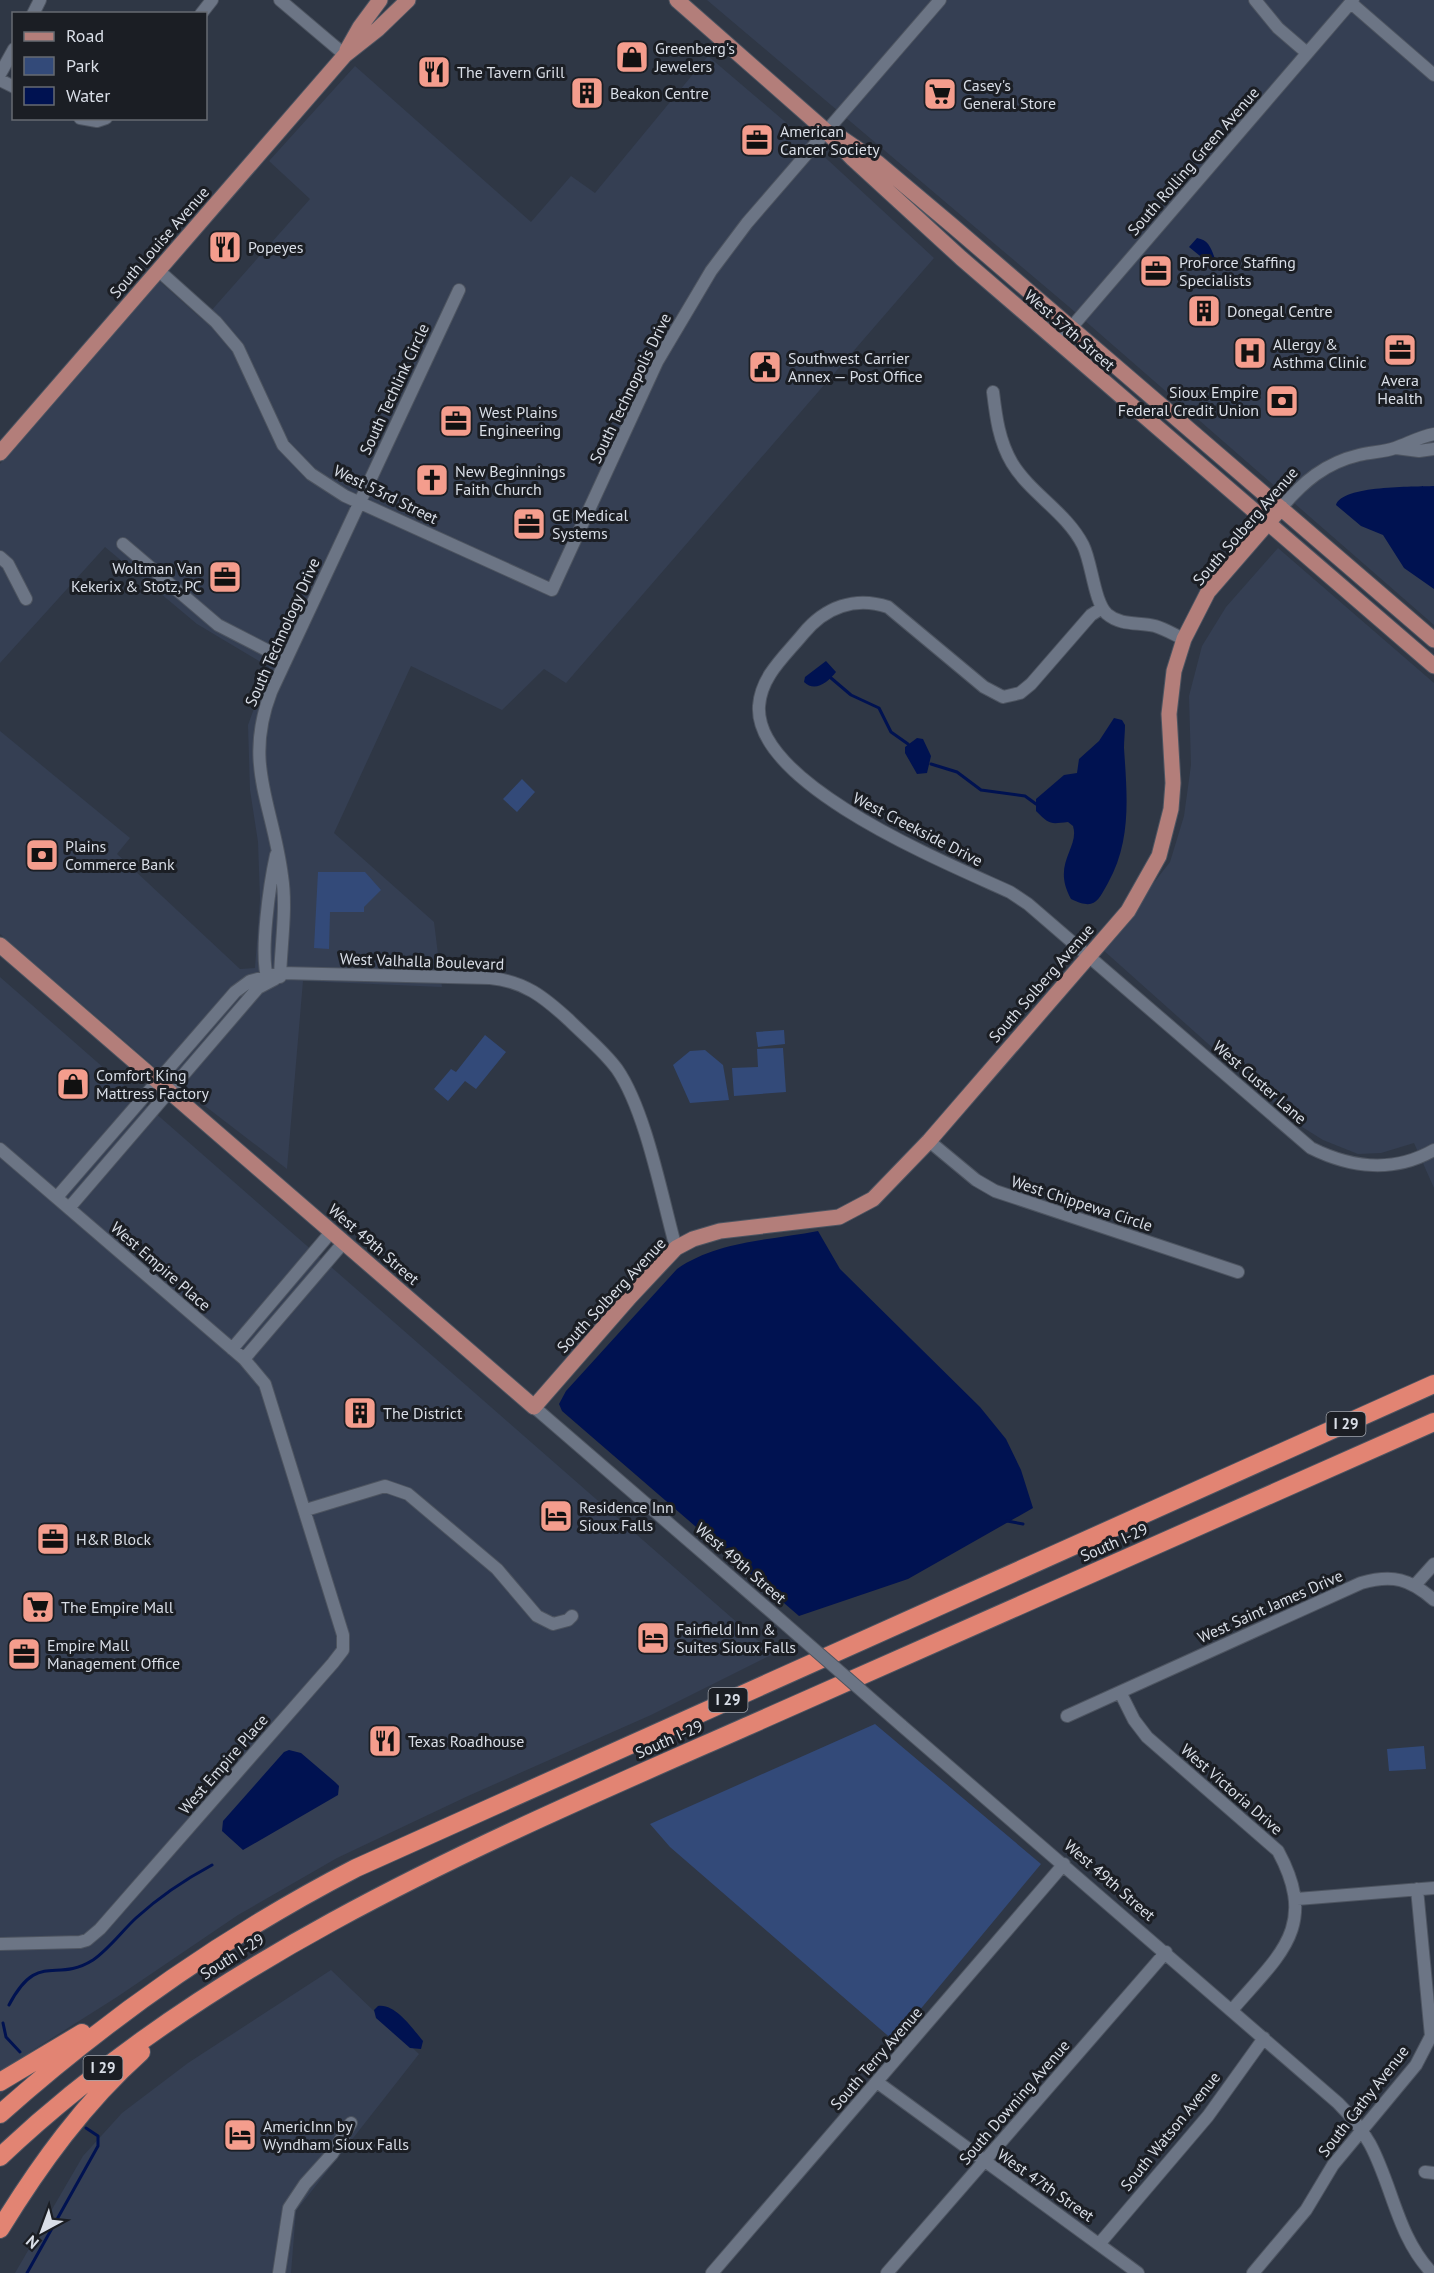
<svg xmlns="http://www.w3.org/2000/svg" width="1434" height="2273" viewBox="0 0 1434 2273" font-family="'PT Sans',sans-serif">
<style>
.built{fill:#353f53}
.green{fill:#334a79}
.water{fill:#001251}
.lines{fill:none;stroke-linecap:round;stroke-linejoin:round}
.stream{stroke:#001251;stroke-width:3}
.minor-casing{stroke:#4d5460;stroke-width:14}
.major-casing{stroke:#4d5460;stroke-width:17}
.highway-casing{stroke:#4d5460;stroke-width:20}
.minor{stroke:#6c7585;stroke-width:12}
.major{stroke:#b37e7a;stroke-width:15}
.highway{stroke:#e28473;stroke-width:18}
.minor-bridge-casing{stroke:#4d5460;stroke-width:14;stroke-linecap:butt}
.minor-bridge{stroke:#6c7585;stroke-width:12}
.labels{text-anchor:middle;stroke-width:6;stroke-linejoin:round;paint-order:stroke}
.shield{fill:#1b1e24;stroke:#a0a4ac;stroke-width:1.5}
.shield-label{font-size:15px;font-weight:bold;fill:#d9dee7}
.poi-label{font-size:16px;fill:#d9dee7;stroke:#1b1e24;text-anchor:start}
.street-label{font-size:16px;fill:#d9dee7;stroke:#1b1e24}
</style>
<rect width="100%" height="100%" fill="#2f3745"/>
<path class="built" d="M707,0H1434V625L1068,306Z
M708,56L803,137L934,258L566,683L544,669L502,710L411,666L334,833L434,922L442,987L303,981L287,1169L157,1069L0,934V731L130,838L117,854L240,969L255,968L260,899L258,842L250,790L248,725L269,667L197,624L105,547L0,663V464L157,279L203,320L310,199L269,161L355,66L531,222L571,176L595,193Z
M1278,548L1434,683V1188L1414,1143L1381,1153L1358,1154L1323,1140L1299,1125L1102,949L1170,862L1184,816L1191,765L1189,696L1202,646L1226,607Z
M0,977L773,1654L651,1715L468,1796L337,1858L238,1915L117,1997L30,2052L13,2083L0,2095Z
M331,1970L419,2054L296,2211L291,2273H15L83,2156L122,2113L188,2063Z"/>
<path class="green" d="M522,779L535,792L517,812L503,799Z
M318,872H365L381,890L364,907V912H330L329,949L314,948Z
M784,1030L785,1044L758,1047L756,1032Z
M485,1035L506,1052L476,1089L465,1081L448,1101L434,1089L451,1069L456,1072Z
M783,1048L786,1092L734,1096L732,1068L758,1067L757,1049Z
M705,1050L723,1065L729,1100L690,1103L673,1065L690,1051Z
M875,1724L1041,1864L894,2041L670,1847L650,1824Z
M1424,1746L1426,1769L1389,1771L1387,1749Z"/>
<path class="water" d="M1197,238C1210,240 1212,251 1216,262L1210,264L1189,247Z
M1434,486V589L1404,568L1383,535L1361,526L1336,505C1342,485 1414,487 1434,486Z
M826,661L836,672C828,682 815,693 804,682L805,677Z
M1114,718L1122,720L1125,725C1125,733 1124,740 1124,748C1127,795 1132,840 1108,883C1097,903 1094,910 1071,899C1051,863 1080,848 1073,826L1068,822C1050,824 1050,825 1036,811V799L1064,775L1077,773L1079,759L1099,741Z
M917,738L923,739L931,756L927,773L917,774L905,753V747Z
M818,1231L840,1269L980,1407L1006,1439L1021,1470L1033,1508L908,1579L799,1616L562,1411L559,1404L566,1391L677,1269C717,1241 772,1240 818,1231Z
M289,1750L301,1753L335,1782L339,1786L338,1795L243,1850L222,1831L223,1821L284,1752Z
M378,2006C395,2003 413,2029 423,2041L421,2049L410,2048L376,2018L374,2010Z"/>
<g class="lines">
<path class="stream" d="M831,678L851,695L879,708L891,732L908,744
M931,764L957,772L981,790L1025,796L1036,804
M1007,1521L1023,1524
M9,2005C38,1950 55,1984 93,1960C109,1949 122,1931 136,1918C159,1897 184,1880 212,1865
M3,2023L6,2037L20,2052
M27,2273L98,2146V2136L86,2128"/>
<defs>
<path id="minor" d="M280,0L345,55
M1255,0L1278,28L1307,53
M1351,3L1434,75
M33,14L40,0
M201,14L212,0
M0,74L14,49
M0,80L14,87
M80,118L97,121L106,118
M158,270L216,322L238,348L283,445L311,474L345,496L552,590L657,362L711,271L747,223L940,0
M1058,343L1353,0
M993,392C996,417 999,441 1012,463C1031,494 1066,512 1083,545C1092,563 1094,602 1107,614C1121,626 1138,622 1155,626C1165,629 1175,635 1184,639
M1396,448L1419,451L1434,449
M1281,508C1303,482 1325,463 1359,455C1371,452 1384,452 1395,448C1409,443 1419,437 1434,434
M123,544L218,625L286,660
M0,557L8,564L26,599
M1102,608L1091,615L1031,684L1020,693L1003,697L984,687L888,607C855,596 825,607 803,634C785,656 761,676 759,706C754,785 949,864 1010,892L1028,904L1311,1148C1351,1168 1394,1173 1434,1150
M280,977C281,944 287,908 282,876C273,804 243,765 271,692L459,290
M268,980C259,956 270,882 276,855
M929,1141L976,1180L995,1191L1238,1272
M0,1149L244,1359L265,1384L343,1635V1650L333,1663L100,1929L87,1940L80,1942L0,1944
M57,1197L235,992L250,981L281,973L490,978C524,981 544,997 569,1020C585,1036 604,1051 617,1069C646,1111 662,1198 676,1248
M69,1208L258,988L275,979
M232,1349L332,1231
M244,1359L344,1242
M534,1407L776,1616
M306,1510L385,1486L408,1494L497,1569L537,1616L553,1624L568,1620L572,1616
M1416,1584L1434,1564
M1120,1692L1134,1720L1147,1737L1278,1851C1319,1927 1280,1954 1232,2010
M1067,1716L1361,1583C1393,1574 1410,1579 1434,1600
M901,1725L1338,2103C1350,2115 1361,2128 1370,2144C1393,2187 1397,2236 1432,2273
M1297,1899L1434,1888
M877,2082L1138,2273
M1425,2172L1434,2173
M1100,2243L1208,2116L1264,2038
M279,2273L289,2208L305,2184L332,2154L351,2123
M712,2273L1064,1864
M887,2273L1166,1952
M1253,2273L1306,2210L1333,2165L1416,2065L1431,2036L1417,1889"/>
<path id="major" d="M677,0L826,131L853,159L961,258L1434,666
M347,50L360,27L380,0
M840,137L878,163L954,227L1434,640
M0,453L345,55L378,29L408,0
M0,945L534,1407L630,1297L676,1248L693,1239L720,1231L839,1217L873,1199L929,1141L1128,911L1159,856L1171,809L1173,783L1169,714L1174,671L1184,639L1208,592L1281,508"/>
<path id="highway" d="M0,2082L82,2033
M0,2114C108,2018 228,1934 356,1868L1434,1384
M0,2157C213,1955 485,1842 750,1725C978,1624 1206,1523 1434,1422
M0,2229C40,2164 84,2103 141,2052"/>
</defs>
<use href="#minor" class="minor-casing"/>
<use href="#major" class="major-casing"/>
<use href="#highway" class="highway-casing"/>
<use href="#minor" class="minor"/>
<use href="#major" class="major"/>
<use href="#highway" class="highway"/>
<defs>
<path id="minor-bridge" d="M776,1616L901,1725"/>
</defs>
<use href="#minor-bridge" class="minor-bridge-casing"/>
<use href="#minor-bridge" class="minor-bridge"/>
</g>
<defs>
<symbol id="shop-square" viewBox="-11 -11 22 22"><rect x="-9" y="-9" width="18" height="18" rx="4" fill="#f49d8d" stroke="#1b1e24"/><path d="M-5-2.5h2.3a2.7 3.5 0 0 1 5.4 0H5L5.5 6h-11ZM-1.5-2.5h3a1.5 2.3 0 0 0-3 0Z" fill="#111"/></symbol>
<symbol id="restaurant-square" viewBox="-11 -11 22 22"><rect x="-9" y="-9" width="18" height="18" rx="4" fill="#f49d8d" stroke="#1b1e24"/><path d="M-5-6h1v4h1v-4h1v4h1v-4h1v5L-1.5 .5V6h-2V.5L-5-1ZM5-6V6H3V1.5H1.5Q1.5-4 5-6Z" fill="#111"/></symbol>
<symbol id="building-square" viewBox="-11 -11 22 22"><rect x="-9" y="-9" width="18" height="18" rx="4" fill="#f49d8d" stroke="#1b1e24"/><path d="M-4-6H4V6H1V3H-1V6H-4ZM-2.5-4.3h1.7v1.8h-1.7ZM.8-4.3h1.7v1.8H.8ZM-2.5-1h1.7V.8h-1.7ZM.8-1h1.7V.8H.8Z" fill="#111"/></symbol>
<symbol id="supermarket-square" viewBox="-11 -11 22 22"><rect x="-9" y="-9" width="18" height="18" rx="4" fill="#f49d8d" stroke="#1b1e24"/><path d="M-6-5.5h2.5l.6 2H6L4.5 2H-2.5L-4.4-4H-6ZM-1.5 3.2a1.3 1.3 0 1 0 .1 0ZM3 3.2a1.3 1.3 0 1 0 .1 0Z" fill="#111"/></symbol>
<symbol id="office-square" viewBox="-11 -11 22 22"><rect x="-9" y="-9" width="18" height="18" rx="4" fill="#f49d8d" stroke="#1b1e24"/><path d="M-6-3h4V-5.5h4V-3h4V5H-6ZM-1-4.5V-3h2v-1.5ZM-6 0V1H6V0Z" fill="#111"/></symbol>
<symbol id="hospital-square" viewBox="-11 -11 22 22"><rect x="-9" y="-9" width="18" height="18" rx="4" fill="#f49d8d" stroke="#1b1e24"/><path d="M-5-5h3v3.5h4V-5h3V5h-3V1.5h-4V5h-3Z" fill="#111"/></symbol>
<symbol id="civic-square" viewBox="-11 -11 22 22"><rect x="-9" y="-9" width="18" height="18" rx="4" fill="#f49d8d" stroke="#1b1e24"/><path d="M-.6-6.5H3V-4.5H.6V-3L4-1V1h2V6H-6V1h2V-1L-.6-3ZM-1.2 2.5V6h2.4V2.5Z" fill="#111"/></symbol>
<symbol id="bank-square" viewBox="-11 -11 22 22"><rect x="-9" y="-9" width="18" height="18" rx="4" fill="#f49d8d" stroke="#1b1e24"/><path d="M-6-4H6V4H-6ZM0-2.3a2.3 2.3 0 1 0 0 4.6a2.3 2.3 0 1 0 0-4.6Z" fill="#111"/></symbol>
<symbol id="church-square" viewBox="-11 -11 22 22"><rect x="-9" y="-9" width="18" height="18" rx="4" fill="#f49d8d" stroke="#1b1e24"/><path d="M-1.2-6h2.4v3.5h3.3v2.4h-3.3V6h-2.4V-.1h-3.3v-2.4h3.3Z" fill="#111"/></symbol>
<symbol id="hotel-square" viewBox="-11 -11 22 22"><rect x="-9" y="-9" width="18" height="18" rx="4" fill="#f49d8d" stroke="#1b1e24"/><path d="M-6-4.5h1.5V1H6V5H4.5V3h-9V5H-6ZM-4 0a1.8 1.8 0 1 1 3.6 0ZM.5 0V-2.5h3Q6-2.5 6 0Z" fill="#111"/></symbol>
</defs>
<g fill-rule="evenodd">
<use href="#shop-square" x="613" y="38" width="38" height="38"/>
<use href="#restaurant-square" x="415" y="53" width="38" height="38"/>
<use href="#building-square" x="568" y="74" width="38" height="38"/>
<use href="#supermarket-square" x="921" y="75" width="38" height="38"/>
<use href="#office-square" x="738" y="121" width="38" height="38"/>
<use href="#restaurant-square" x="206" y="228" width="38" height="38"/>
<use href="#office-square" x="1137" y="252" width="38" height="38"/>
<use href="#building-square" x="1185" y="292" width="38" height="38"/>
<use href="#office-square" x="1381" y="331" width="38" height="38"/>
<use href="#hospital-square" x="1231" y="334" width="38" height="38"/>
<use href="#civic-square" x="746" y="348" width="38" height="38"/>
<use href="#bank-square" x="1263" y="382" width="38" height="38"/>
<use href="#office-square" x="437" y="402" width="38" height="38"/>
<use href="#church-square" x="413" y="461" width="38" height="38"/>
<use href="#office-square" x="510" y="505" width="38" height="38"/>
<use href="#office-square" x="206" y="558" width="38" height="38"/>
<use href="#bank-square" x="23" y="836" width="38" height="38"/>
<use href="#shop-square" x="54" y="1065" width="38" height="38"/>
<use href="#building-square" x="341" y="1394" width="38" height="38"/>
<use href="#hotel-square" x="537" y="1497" width="38" height="38"/>
<use href="#office-square" x="34" y="1520" width="38" height="38"/>
<use href="#supermarket-square" x="19" y="1588" width="38" height="38"/>
<use href="#hotel-square" x="634" y="1619" width="38" height="38"/>
<use href="#office-square" x="5" y="1635" width="38" height="38"/>
<use href="#restaurant-square" x="366" y="1722" width="38" height="38"/>
<use href="#hotel-square" x="221" y="2116" width="38" height="38"/>
</g>
<g class="labels">
<g class="shield">
<rect x="1326.5" y="1412" width="39" height="24" rx="4.5"/>
<rect x="708.5" y="1688" width="39" height="24" rx="4.5"/>
<rect x="83.5" y="2056" width="39" height="24" rx="4.5"/>
</g>
<g class="shield-label">
<text x="1346" y="1429">I 29</text>
<text x="728" y="1705">I 29</text>
<text x="103" y="2073">I 29</text>
</g>
<g class="poi-label">
<text x="655" y="54">Greenberg's<tspan x="655" dy="18">Jewelers</tspan></text>
<text x="457" y="78">The Tavern Grill</text>
<text x="963" y="91">Casey's<tspan x="963" dy="18">General Store</tspan></text>
<text x="610" y="99">Beakon Centre</text>
<text x="780" y="137">American<tspan x="780" dy="18">Cancer Society</tspan></text>
<text x="248" y="253">Popeyes</text>
<text x="1179" y="268">ProForce Staffing<tspan x="1179" dy="18">Specialists</tspan></text>
<text x="1227" y="317">Donegal Centre</text>
<text x="1273" y="350">Allergy &amp;<tspan x="1273" dy="18">Asthma Clinic</tspan></text>
<text x="788" y="364">Southwest Carrier<tspan x="788" dy="18">Annex — Post Office</tspan></text>
<text x="1400" y="386" text-anchor="middle">Avera<tspan x="1400" dy="18">Health</tspan></text>
<text x="1259" y="398" text-anchor="end">Sioux Empire<tspan x="1259" dy="18">Federal Credit Union</tspan></text>
<text x="479" y="418">West Plains<tspan x="479" dy="18">Engineering</tspan></text>
<text x="455" y="477">New Beginnings<tspan x="455" dy="18">Faith Church</tspan></text>
<text x="552" y="521">GE Medical<tspan x="552" dy="18">Systems</tspan></text>
<text x="202" y="574" text-anchor="end">Woltman Van<tspan x="202" dy="18">Kekerix &amp; Stotz, PC</tspan></text>
<text x="65" y="852">Plains<tspan x="65" dy="18">Commerce Bank</tspan></text>
<text x="96" y="1081">Comfort King<tspan x="96" dy="18">Mattress Factory</tspan></text>
<text x="383" y="1419">The District</text>
<text x="579" y="1513">Residence Inn<tspan x="579" dy="18">Sioux Falls</tspan></text>
<text x="76" y="1545">H&amp;R Block</text>
<text x="61" y="1613">The Empire Mall</text>
<text x="676" y="1635">Fairfield Inn &amp;<tspan x="676" dy="18">Suites Sioux Falls</tspan></text>
<text x="47" y="1651">Empire Mall<tspan x="47" dy="18">Management Office</tspan></text>
<text x="408" y="1747">Texas Roadhouse</text>
<text x="263" y="2132">AmericInn by<tspan x="263" dy="18">Wyndham Sioux Falls</tspan></text>
</g>
<g class="street-label">
<text transform="translate(1193 161) rotate(-49)" y="6">South Rolling Green Avenue</text>
<text transform="translate(159 242) rotate(-49)" y="6">South Louise Avenue</text>
<text transform="translate(1070 330) rotate(41)" y="6">West 57th Street</text>
<text transform="translate(630 388) rotate(-64)" y="6">South Technopolis Drive</text>
<text transform="translate(394 389) rotate(-65)" y="6">South Techlink Circle</text>
<text transform="translate(386 494) rotate(26)" y="6">West 53rd Street</text>
<text transform="translate(1245 526) rotate(-49)" y="6">South Solberg Avenue</text>
<text transform="translate(282 632) rotate(-66)" y="6">South Technology Drive</text>
<text transform="translate(918 829) rotate(27)" y="6">West Creekside Drive</text>
<text transform="translate(422 961) rotate(2)" y="6">West Valhalla Boulevard</text>
<text transform="translate(1041 983) rotate(-49)" y="6">South Solberg Avenue</text>
<text transform="translate(1260 1082) rotate(41)" y="6">West Custer Lane</text>
<text transform="translate(1082 1203) rotate(18)" y="6">West Chippewa Circle</text>
<text transform="translate(374 1244) rotate(41)" y="6">West 49th Street</text>
<text transform="translate(161 1266) rotate(41)" y="6">West Empire Place</text>
<text transform="translate(611 1295) rotate(-47)" y="6">South Solberg Avenue</text>
<text transform="translate(1114 1542) rotate(-24)" y="6">South I-29</text>
<text transform="translate(741 1563) rotate(41)" y="6">West 49th Street</text>
<text transform="translate(1270 1606) rotate(-24)" y="6">West Saint James Drive</text>
<text transform="translate(669 1739) rotate(-24)" y="6">South I-29</text>
<text transform="translate(223 1764) rotate(-49)" y="6">West Empire Place</text>
<text transform="translate(1232 1789) rotate(41)" y="6">West Victoria Drive</text>
<text transform="translate(1110 1880) rotate(41)" y="6">West 49th Street</text>
<text transform="translate(232 1956) rotate(-32)" y="6">South I-29</text>
<text transform="translate(876 2058) rotate(-49)" y="6">South Terry Avenue</text>
<text transform="translate(1363 2101) rotate(-52)" y="6">South Cathy Avenue</text>
<text transform="translate(1014 2102) rotate(-49)" y="6">South Downing Avenue</text>
<text transform="translate(1170 2131) rotate(-51)" y="6">South Watson Avenue</text>
<text transform="translate(1046 2185) rotate(35)" y="6">West 47th Street</text>
</g>
</g>
<rect x="12" y="12" width="195" height="108" fill="#1b1e24" stroke="#676b72" stroke-width="1.5"/>
<rect x="24" y="32" width="30" height="9" fill="#b37e7a" stroke="#676b72" stroke-width="1.5"/>
<text x="66" y="42" font-size="18" fill="#d9dee7">Road</text>
<rect x="24" y="57" width="30" height="18" fill="#334a79" stroke="#676b72" stroke-width="1.5"/>
<text x="66" y="72" font-size="18" fill="#d9dee7">Park</text>
<rect x="24" y="87" width="30" height="18" fill="#001251" stroke="#676b72" stroke-width="1.5"/>
<text x="66" y="102" font-size="18" fill="#d9dee7">Water</text>
<g transform="translate(42 2231) rotate(221)" stroke="#1b1e24" stroke-width="4.5" paint-order="stroke">
<path d="M0-4.5L10 22L0 15L-10 22Z" fill="#d9dee7"/>
<text y="-9" font-size="16" font-weight="bold" text-anchor="middle" fill="#d9dee7">N</text>
</g>
</svg>
